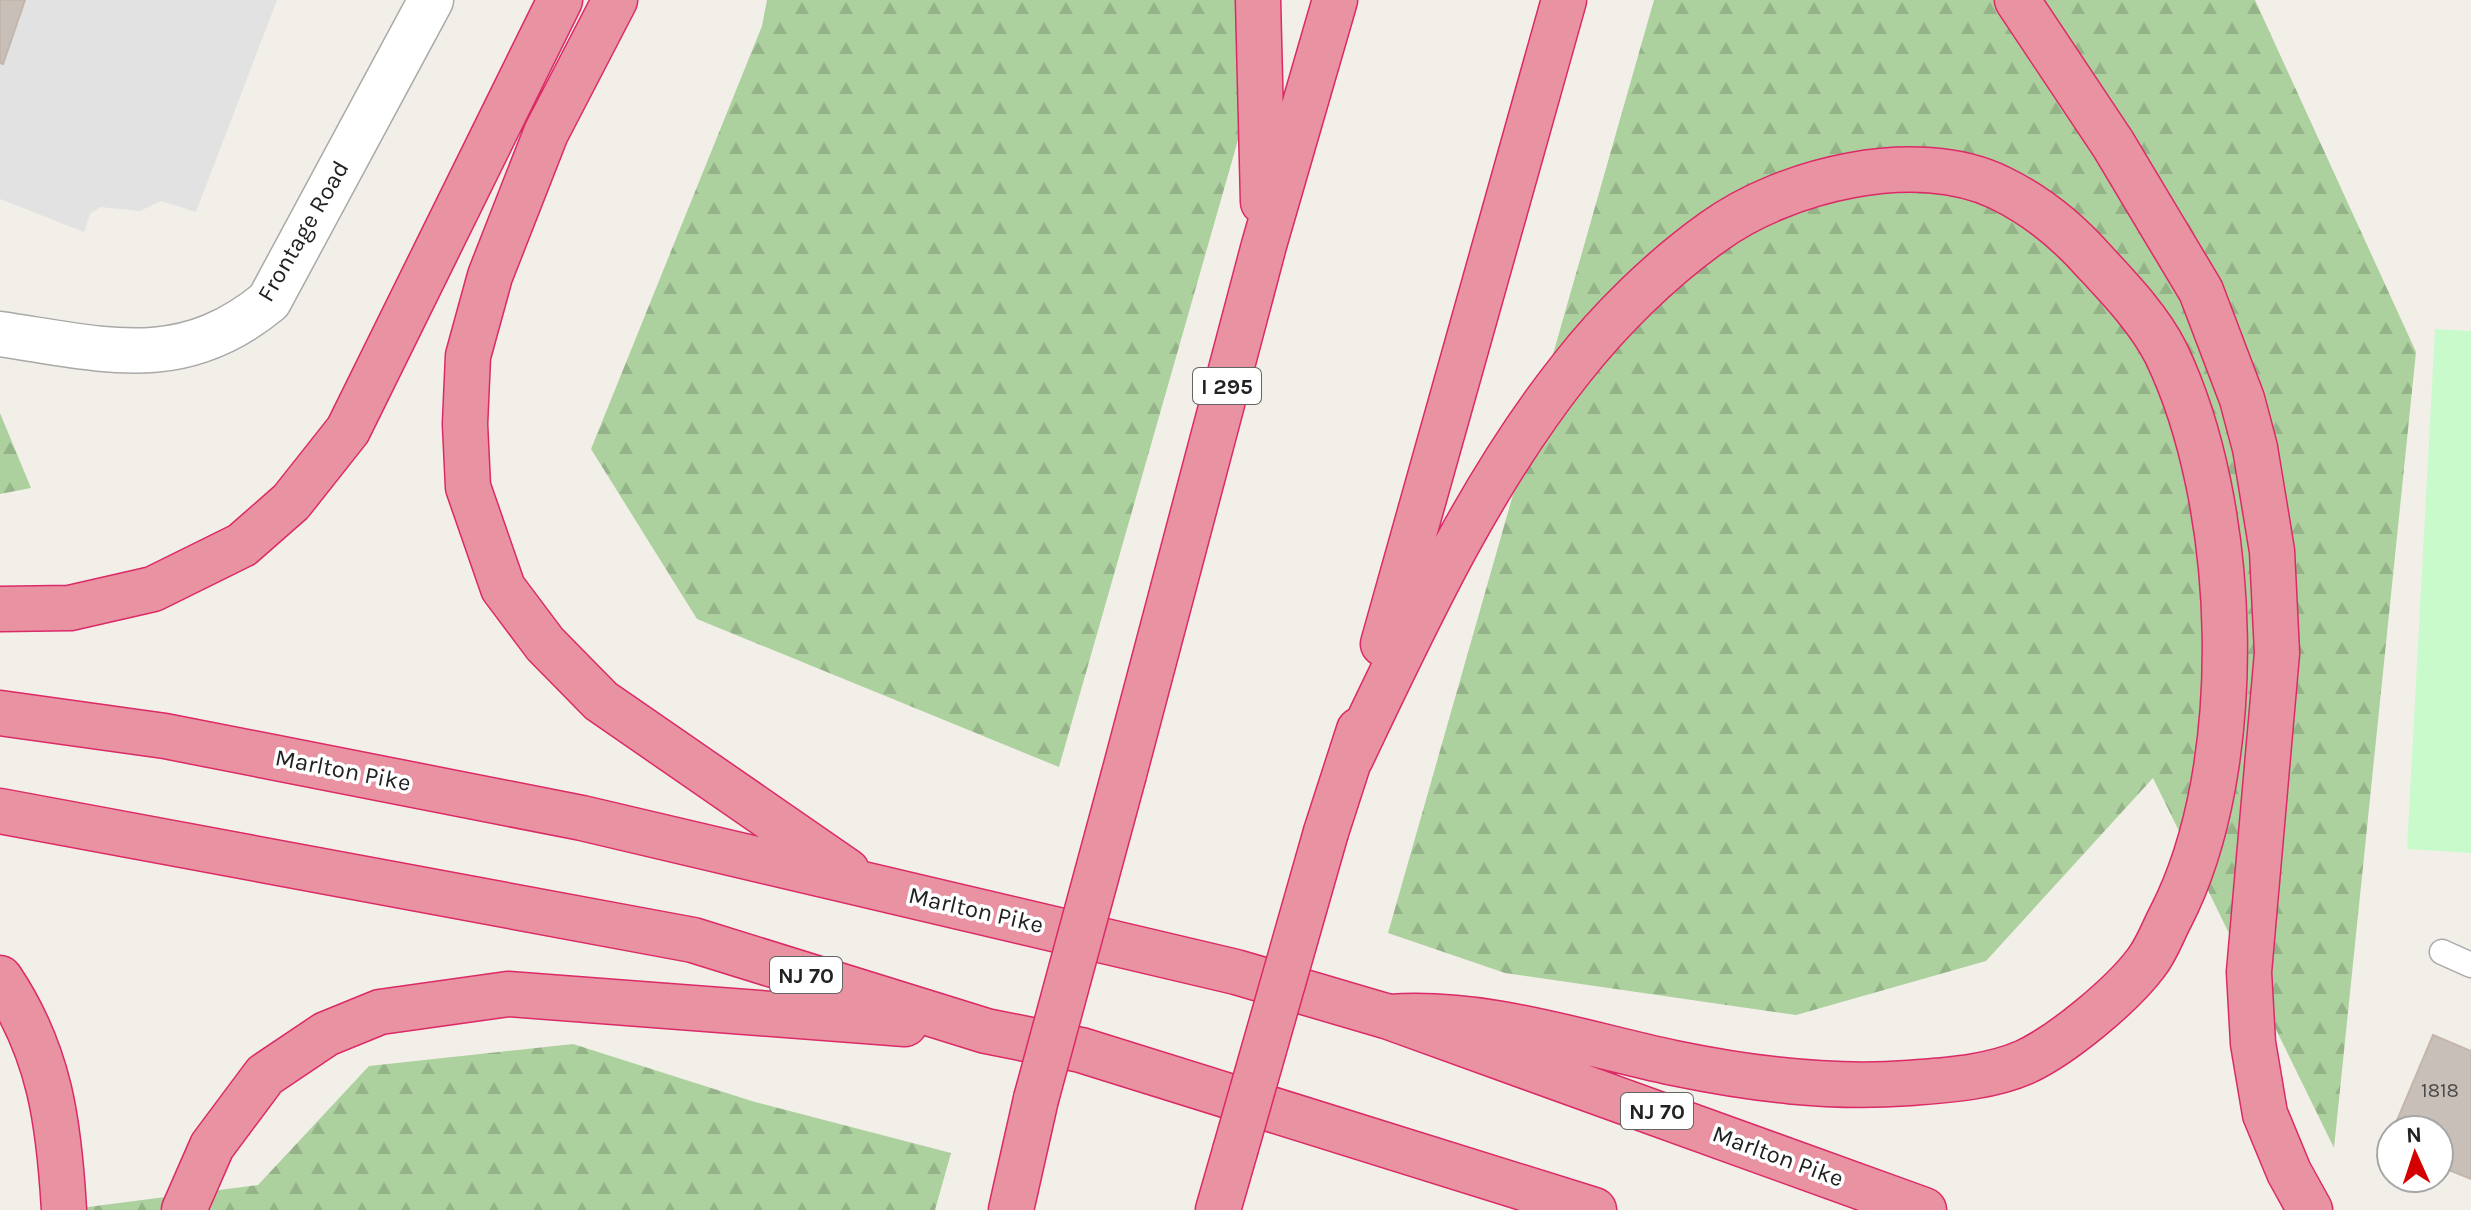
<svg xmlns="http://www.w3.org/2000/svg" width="2471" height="1210" viewBox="0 0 2471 1210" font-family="Karla,sans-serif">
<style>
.forest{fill:url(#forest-firs)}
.park{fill:#c8facc}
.parking{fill:#e2e2e2}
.building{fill:#c7bfb8;stroke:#c4b6ab;stroke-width:2}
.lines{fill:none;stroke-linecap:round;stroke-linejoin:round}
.lane-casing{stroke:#a9a9a9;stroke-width:27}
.street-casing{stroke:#a9a9a9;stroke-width:47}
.highway-casing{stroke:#dc2a67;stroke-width:47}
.lane{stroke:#fff;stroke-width:24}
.street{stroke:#fff;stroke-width:44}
.highway{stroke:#e892a2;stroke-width:44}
.highway-bridge-casing{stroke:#dc2a67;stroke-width:47;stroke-linecap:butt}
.highway-bridge{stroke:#e892a2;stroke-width:44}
.labels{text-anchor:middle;stroke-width:7;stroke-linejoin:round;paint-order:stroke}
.number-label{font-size:20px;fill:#4b4948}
.shield{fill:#fff;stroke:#646464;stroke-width:2}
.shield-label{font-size:22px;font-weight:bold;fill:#222}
.street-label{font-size:24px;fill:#222;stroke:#fff}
</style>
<defs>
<pattern id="forest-firs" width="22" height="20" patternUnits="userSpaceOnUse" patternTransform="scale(2)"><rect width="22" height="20" fill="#add19e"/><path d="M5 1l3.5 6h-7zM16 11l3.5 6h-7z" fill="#95b388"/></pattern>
</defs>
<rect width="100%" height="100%" fill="#f2efe9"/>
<path class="forest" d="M767,0H1278L1059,767L697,619L591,449L762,26Z
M1654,0H2255L2416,352L2334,1148L2153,778L1986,961L1796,1015L1505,973L1388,933Z
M0,413L31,488L0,494Z
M573,1044L755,1102L951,1153L935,1210H65L258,1185L369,1066Z"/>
<path class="park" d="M2435,329L2471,331V853L2407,849Z"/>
<path class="parking" d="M0,0H277L196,212L161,201L140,211L100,207L90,214L84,232L0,199Z"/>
<path class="building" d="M0,0H25L3,64L0,63Z
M2433,1035L2471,1051V1179L2439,1166V1130H2393Z"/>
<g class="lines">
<defs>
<path id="lane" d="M2442,952L2471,965"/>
<path id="street" d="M0,334C103,349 181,374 269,301L431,0"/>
<path id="highway" d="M615,0L546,133L490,276L468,356L465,424L468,487L503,588L545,644L601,701L847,871
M1258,0L1263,202
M2017,0L2113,144L2201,291L2242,399L2255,448L2272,551L2277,653L2249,972L2253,1043L2265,1114L2289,1172L2310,1210
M0,609L70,608L153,589L242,545L291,502L348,430L560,0
M1383,644L1564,0
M0,713L165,736L582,818L1236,972L1389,1017L1924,1210
M1351,758C1415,624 1478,486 1571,369C1610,319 1661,269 1713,232C1784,180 1917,147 2000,188C2035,205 2068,232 2093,260C2119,288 2149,319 2166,353C2239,504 2248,766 2171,916C2163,931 2157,949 2146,963C2122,995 2062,1045 2025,1062C1988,1078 1947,1080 1909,1083C1829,1089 1751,1079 1674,1063C1580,1043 1486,1010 1389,1017
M1124,774L1264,245L1335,0
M0,811L693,940L986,1031L1081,1050L1594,1210
M1326,832L1359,730
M0,978C50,1052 59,1123 64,1210
M184,1210L212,1146L265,1075L326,1034L380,1012L508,994L905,1024
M1011,1210L1036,1099
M1218,1210L1235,1151"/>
</defs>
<use href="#lane" class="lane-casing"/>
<use href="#street" class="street-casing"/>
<use href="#highway" class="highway-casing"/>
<use href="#lane" class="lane"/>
<use href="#street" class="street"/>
<use href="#highway" class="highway"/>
<defs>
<path id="highway-bridge" d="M1036,1099L1124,774
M1235,1151L1326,832"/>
</defs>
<use href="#highway-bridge" class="highway-bridge-casing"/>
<use href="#highway-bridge" class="highway-bridge"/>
</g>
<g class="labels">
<g class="number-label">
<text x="2440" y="1097">1818</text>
</g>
<g class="shield">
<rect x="1193" y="368" width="68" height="36" rx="6"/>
<rect x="770" y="957" width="72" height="36" rx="6"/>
<rect x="1621" y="1093" width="72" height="36" rx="6"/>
</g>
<g class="shield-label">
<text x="1227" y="394">I 295</text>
<text x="806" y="983">NJ 70</text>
<text x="1657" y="1119">NJ 70</text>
</g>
<g class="street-label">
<text transform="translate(303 231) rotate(-60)" y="8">Frontage Road</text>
<text transform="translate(343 770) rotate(11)" y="8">Marlton Pike</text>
<text transform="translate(976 910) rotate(13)" y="8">Marlton Pike</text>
<text transform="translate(1778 1156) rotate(20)" y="8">Marlton Pike</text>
</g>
</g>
<g transform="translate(2415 1154) rotate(357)"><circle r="38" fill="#ffffff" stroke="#a7a7a7" stroke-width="2"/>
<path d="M0-6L14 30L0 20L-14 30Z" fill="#d40000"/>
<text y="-12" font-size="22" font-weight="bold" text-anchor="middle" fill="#222222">N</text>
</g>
</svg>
